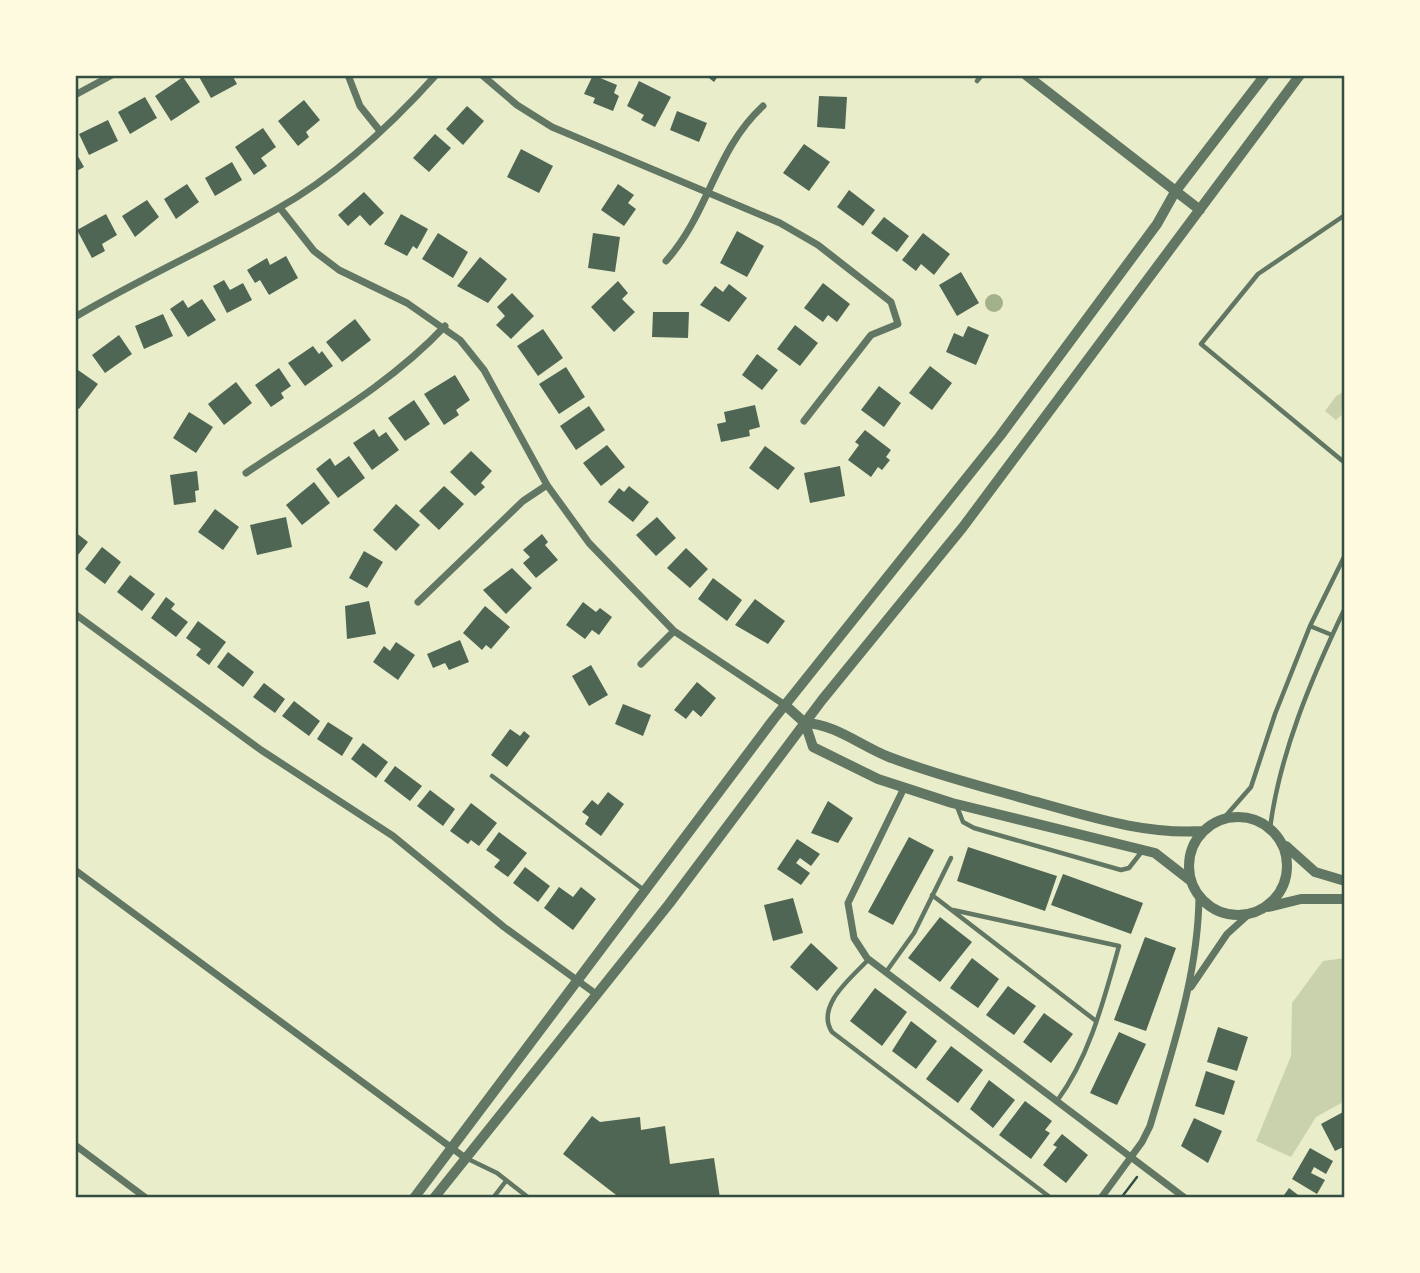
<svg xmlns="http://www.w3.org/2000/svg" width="1420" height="1273" viewBox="0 0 1420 1273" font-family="'Fira Sans Condensed',sans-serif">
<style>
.green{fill:#cad2ad}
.water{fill:#a3b18a}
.building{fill:#4f6655}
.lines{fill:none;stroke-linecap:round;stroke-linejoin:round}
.path{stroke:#344e41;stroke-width:2.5}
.service{stroke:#617663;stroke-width:4.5}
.minor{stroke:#617663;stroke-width:7}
.tertiary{stroke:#617663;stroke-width:10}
.neatline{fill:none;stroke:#344e41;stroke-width:2.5}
</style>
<rect width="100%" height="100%" fill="#e9edc9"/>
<path class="green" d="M1345,391V412L1336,420L1325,411L1336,396Z
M1345,958V1101L1316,1117L1291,1157L1256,1141L1291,1056L1292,1003L1323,961Z"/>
<path class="water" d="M985 303a9 9 0 1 1 18 0a9 9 0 1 1-18 0Z"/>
<path class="building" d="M198,75H232L237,84L211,98Z
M593,75L617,85L614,93L619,96L613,111L593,103L595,98L584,94Z
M705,75H719L714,82Z
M183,77L200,102L171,121L155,96Z
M639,81L671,97L655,127L641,120L644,115L627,106Z
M819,96L847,97L845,129L817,127Z
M145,97L157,118L130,134L118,112Z
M304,100L320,120L306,132L309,137L298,146L278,121Z
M467,106L484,121L463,145L446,129Z
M677,111L707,123L699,142L670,130Z
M108,120L118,141L89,155L79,134Z
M263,128L276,147L261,158L267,166L254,175L235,147Z
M435,134L451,148L429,172L413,158Z
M804,144L830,162L809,191L783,173Z
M521,149L553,166L539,193L507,177Z
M75,151L84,167L75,172Z
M232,162L242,180L215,196L205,178Z
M187,184L199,202L176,219L164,199Z
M618,184L634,195L628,203L636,209L624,226L601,210Z
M849,190L875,210L863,226L837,207Z
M364,192L384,213L370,226L360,215L348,226L338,215Z
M147,200L159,217L135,237L122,216Z
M106,214L117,235L102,244L105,251L92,258L77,230Z
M401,214L428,229L417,249L413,246L407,256L384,244Z
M884,217L909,236L897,252L871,233Z
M737,231L764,246L747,277L720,263Z
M438,233L468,252L453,278L422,259Z
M593,233L620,237L615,272L588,268Z
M923,233L950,254L934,275L921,264L916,271L902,260Z
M286,256L298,278L269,295L260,280L255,283L247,270L267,258L270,265Z
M480,257L507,279L488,303L457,286Z
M961,272L979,303L957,316L939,285Z
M224,280L230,290L243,283L252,300L227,313L213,286Z
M618,281L628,293L622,299L635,312L614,332L591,307Z
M823,283L850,304L837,322L828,315L823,322L804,308Z
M729,284L747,298L729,322L700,305L715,286L723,292Z
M512,293L534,316L511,339L496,325L505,316L497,307Z
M202,299L216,320L188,337L170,309L183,300L188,308Z
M653,312H689L688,338L652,337Z
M163,314L173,336L144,349L135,326Z
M355,319L371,340L342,362L326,342Z
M795,325L818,343L800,366L777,349Z
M968,326L989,335L976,365L946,352L954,333L963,337Z
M543,329L563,358L538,376L517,346Z
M119,335L132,354L105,373L92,355Z
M313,346L319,354L322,351L333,366L305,386L288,363Z
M757,354L778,370L762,390L742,375Z
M930,366L952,383L932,410L909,393Z
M566,367L585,397L559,414L539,384Z
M279,368L291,386L281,393L284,398L271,407L255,385Z
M78,370L98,384L79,409L75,406V374Z
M455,375L470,400L456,410L459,415L444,425L424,394Z
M236,382L252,403L224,425L208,404Z
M879,386L901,403L884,427L861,410Z
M414,400L430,424L405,441L388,418Z
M755,405L760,427L749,430L750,436L721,442L717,424L726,422L724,412Z
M589,406L605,430L576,450L560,426Z
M189,412L213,427L196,453L173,438Z
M374,429L379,437L386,432L399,450L372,470L353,443Z
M865,430L891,450L886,457L890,460L882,470L878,467L871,477L848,460L859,445L855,442Z
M607,445L625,467L601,486L583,463Z
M765,446L795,468L778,490L749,468Z
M471,451L492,471L481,483L485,487L475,496L450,472Z
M349,456L365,478L338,498L316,469L330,458L335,466Z
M840,466L845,496L810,503L804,473Z
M197,471L199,490L195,491L196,502L174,505L170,475Z
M314,482L330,503L302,525L286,505Z
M444,486L464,504L439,530L419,511Z
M629,486L649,502L633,522L608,502L619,488L624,492Z
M396,504L420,525L396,551L373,530Z
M215,509L239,527L223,550L198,532Z
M286,517L292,547L257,555L250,525Z
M657,517L676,538L656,556L636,535Z
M75,532L88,542L75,559Z
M542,534L548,542L545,545L558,560L536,578L523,563L530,557L523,550Z
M102,547L121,562L105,584L85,569Z
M686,548L708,569L690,588L667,568Z
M364,551L383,562L367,588L349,578Z
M512,568L532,588L506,614L483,590Z
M130,575L155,594L142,611L117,592Z
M713,578L742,600L727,621L698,599Z
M166,597L175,604L171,609L188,622L176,637L151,618Z
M755,599L785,621L768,644L735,625Z
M369,601L376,634L347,639L345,606Z
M583,602L596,612L600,608L612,617L599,635L592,630L585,639L566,625Z
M485,606L510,627L491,649L486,645L482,650L463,633Z
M198,621L226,642L209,665L196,655L201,649L186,638Z
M460,640L469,662L449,670L445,663L433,668L427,654Z
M396,642L415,655L398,680L373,662L384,646L390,651Z
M228,652L254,672L243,687L217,667Z
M591,665L608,695L589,706L572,676Z
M697,682L716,698L701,717L693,710L686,719L674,710Z
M264,683L285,699L275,713L253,697Z
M294,701L320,721L309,736L282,716Z
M623,704L651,715L643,736L615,724Z
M328,722L353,738L342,756L317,739Z
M510,729L520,736L524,731L530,736L507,767L491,755Z
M363,743L388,762L376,778L351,759Z
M395,766L422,786L410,801L384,781Z
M430,790L455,809L443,826L417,806Z
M608,792L624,804L601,836L585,824L589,817L582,812L592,800L598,805Z
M828,801L853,818L838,843L811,833Z
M471,803L497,823L479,846L471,840L468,844L450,831Z
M499,832L527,853L508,877L494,867L500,860L486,850Z
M909,837L934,850L893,925L868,912Z
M797,839L820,854L811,866L800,858L796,863L810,873L801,885L777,869Z
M968,847L1057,876L1045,911L957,881Z
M525,867L550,886L538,902L513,883Z
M1063,874L1143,903L1131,934L1051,905Z
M559,887L573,897L581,887L596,899L573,930L544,908Z
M793,898L803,933L773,941L764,905Z
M940,917L972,942L940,982L908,958Z
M1145,937L1176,948L1146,1031L1114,1020Z
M811,943L838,968L817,991L790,967Z
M972,958L999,979L978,1008L950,988Z
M1008,986L1036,1006L1014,1035L986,1015Z
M875,988L907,1012L882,1046L850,1021Z
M1044,1013L1073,1034L1051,1063L1023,1042Z
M911,1021L937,1041L916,1069L892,1051Z
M1218,1027L1248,1037L1237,1071L1207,1062Z
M1119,1032L1146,1044L1117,1105L1090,1093Z
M951,1046L983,1070L958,1103L926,1079Z
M1206,1071L1235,1081L1224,1115L1195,1106Z
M989,1080L1015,1100L993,1128L970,1109Z
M1025,1101L1052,1121L1045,1130L1050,1133L1031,1159L999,1135Z
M1345,1111V1146L1335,1151L1321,1124Z
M592,1116L600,1122L640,1117L641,1130L665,1126L670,1164L714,1158L720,1198H620L563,1154Z
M1194,1118L1222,1131L1208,1163L1181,1146Z
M1062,1134L1088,1155L1066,1183L1043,1165L1057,1147L1053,1145Z
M1310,1148L1333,1161L1326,1174L1314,1167L1311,1173L1325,1180L1317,1194L1292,1179Z
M1289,1188L1302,1198H1282Z"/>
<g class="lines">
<path class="path" d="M1121,1198L1137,1177"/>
<path class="service" d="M977,81L982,75
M1345,215L1258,274L1201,344L1345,463
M1310,626L1332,635
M492,776L644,890
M956,804L963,822L974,828L1121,870L1129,868L1143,850
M1223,819L1251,787L1275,714L1310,626L1345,555
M1270,828C1280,752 1312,677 1345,608
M932,895L1096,1021
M953,910L1119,946C1104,999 1090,1056 1057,1101
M868,960C852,977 815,1006 832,1032L1051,1198
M886,972L914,933L951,858
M468,1159L497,1173L529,1198
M493,1198L506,1181"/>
<path class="minor" d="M348,75L360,106L380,131
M482,75L517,105L552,127L780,223L818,245L891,302L898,324L871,335L804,421
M75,95L112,75
M280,208L314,251L339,270L407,303L460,340L484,370L547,485L589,543L674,631L785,705
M666,261C709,213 715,150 763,106
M75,317C141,278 211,247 277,209C336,176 391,125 436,75
M246,473C314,427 389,386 445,326
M418,602L523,501L547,485
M75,614L261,750L393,836L504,927L596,994
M641,664L674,631
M904,788L848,903L854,938L867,958L1185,1198
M75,870L464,1157
M1191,987L1227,934L1248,915
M75,1145L146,1198
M1101,1198L1142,1142L1150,1126C1172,1050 1198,976 1199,897"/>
<path class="tertiary" d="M1026,75L1200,210
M785,705L805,723
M805,723L813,747L878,779L952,803L1155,853L1191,881
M805,723C835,724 861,746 889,757C933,774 980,786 1026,799C1085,815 1142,835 1203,831
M1189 866a49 49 0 1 1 98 0a49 49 0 1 1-98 0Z
M1286,846L1315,872L1345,881
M1268,907L1301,899H1345
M414,1198L773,720L1000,436L1157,224L1175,192L1265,75
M434,1198L669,904L822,700L963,527L1300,75"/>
</g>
<rect width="1420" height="1273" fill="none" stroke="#fefae0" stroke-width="154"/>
<rect x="77" y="77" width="1266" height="1119" class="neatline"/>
</svg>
